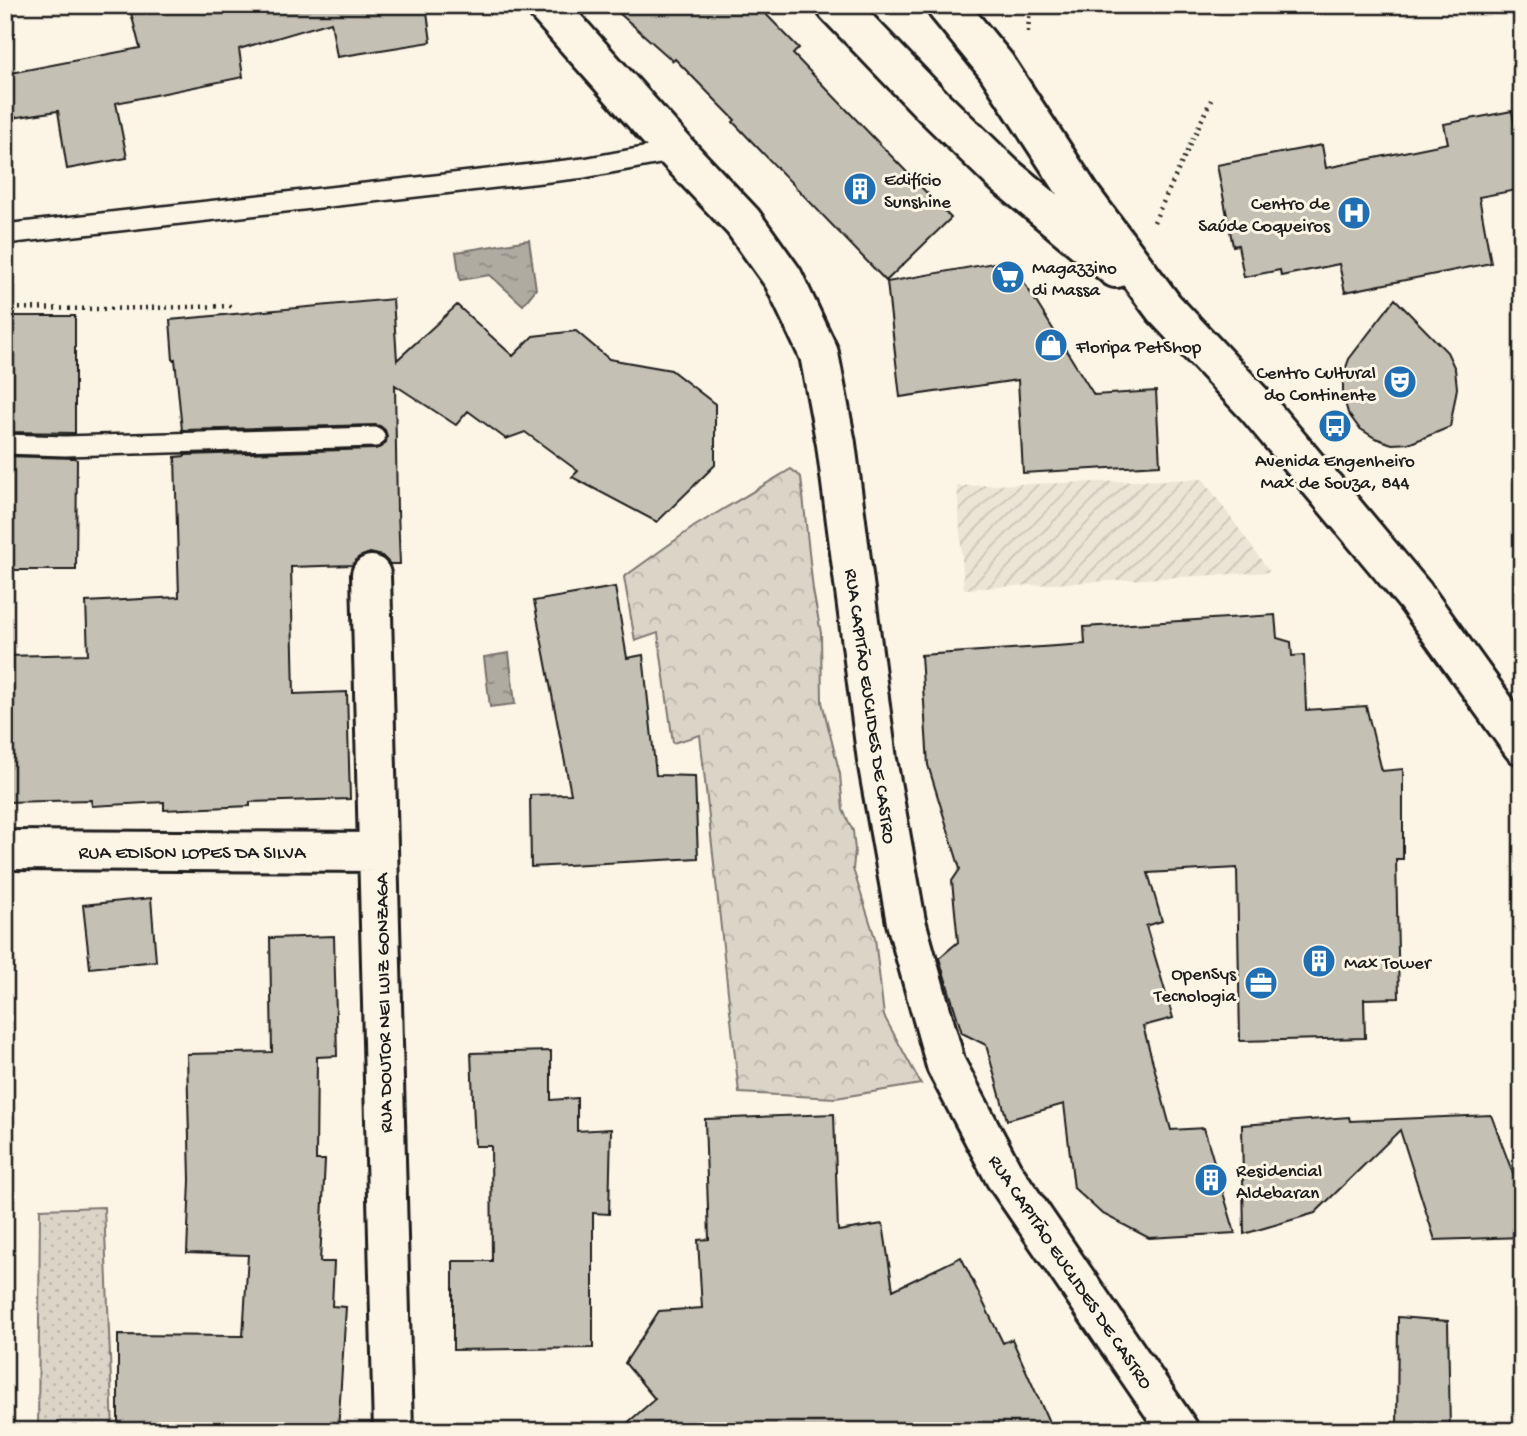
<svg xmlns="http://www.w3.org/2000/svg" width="1527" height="1436" viewBox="0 0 1527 1436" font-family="'Gochi Hand',sans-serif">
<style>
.industrial{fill:url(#industrial-furrows)}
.grass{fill:url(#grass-dots);stroke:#7c7872;stroke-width:2}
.forest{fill:url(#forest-crowns);stroke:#7c7872;stroke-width:2}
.water{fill:url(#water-ripples);stroke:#75726c;stroke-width:2}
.building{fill:#c4c0b3;stroke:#1c1c1c;stroke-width:2}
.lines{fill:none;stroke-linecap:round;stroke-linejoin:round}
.lane-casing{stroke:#1c1c1c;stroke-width:24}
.street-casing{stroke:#1c1c1c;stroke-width:44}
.primary-casing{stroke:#1c1c1c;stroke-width:44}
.path{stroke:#1c1c1c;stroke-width:4.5;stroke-dasharray:2 5;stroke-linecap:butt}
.lane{stroke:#fcf5e5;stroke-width:19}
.street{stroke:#fcf5e5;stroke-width:38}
.primary{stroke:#fcf5e5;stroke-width:38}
.labels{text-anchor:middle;stroke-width:6;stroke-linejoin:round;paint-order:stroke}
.poi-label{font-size:19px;fill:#1c1c1c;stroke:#fcf5e5;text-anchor:start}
.street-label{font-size:19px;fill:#1c1c1c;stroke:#fcf5e5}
</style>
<defs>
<pattern id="industrial-furrows" width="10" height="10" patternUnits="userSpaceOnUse" patternTransform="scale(1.75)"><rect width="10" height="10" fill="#ebe5d6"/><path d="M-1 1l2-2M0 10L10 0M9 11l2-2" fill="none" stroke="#c9c4b7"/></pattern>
<pattern id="grass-dots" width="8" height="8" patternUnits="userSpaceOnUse" patternTransform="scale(1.75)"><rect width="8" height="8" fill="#dbd5c8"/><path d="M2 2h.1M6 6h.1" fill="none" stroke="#bbb6ab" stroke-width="1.8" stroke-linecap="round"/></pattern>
<pattern id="forest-crowns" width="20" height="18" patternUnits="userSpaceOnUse" patternTransform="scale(1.75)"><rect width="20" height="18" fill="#dbd5c8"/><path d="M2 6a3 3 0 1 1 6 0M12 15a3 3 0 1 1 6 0" fill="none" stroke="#bbb6ab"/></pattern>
<pattern id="water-ripples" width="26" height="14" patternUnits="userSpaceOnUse" patternTransform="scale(1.75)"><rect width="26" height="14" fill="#b0aba1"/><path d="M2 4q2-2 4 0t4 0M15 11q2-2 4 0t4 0" fill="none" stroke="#8e8a82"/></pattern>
</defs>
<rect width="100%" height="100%" fill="#fcf5e5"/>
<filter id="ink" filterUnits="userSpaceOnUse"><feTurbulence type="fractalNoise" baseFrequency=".0143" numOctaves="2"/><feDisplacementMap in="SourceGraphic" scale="14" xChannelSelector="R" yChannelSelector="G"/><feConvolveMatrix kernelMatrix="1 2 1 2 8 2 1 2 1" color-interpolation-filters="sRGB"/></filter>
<g filter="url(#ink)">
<path class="industrial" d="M1203,479L1270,572L964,589L957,486Z"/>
<path class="grass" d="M104,1207L113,1431H38L40,1209Z"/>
<path class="forest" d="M791,469L801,477L813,590L821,633L822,702L840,774L843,810L853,831L855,850L853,869L875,938L884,1016L921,1084L836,1098L739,1093L700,735L673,743L658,633L635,641L624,577L695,526Z"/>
<path class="water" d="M529,240L536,289L523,305L490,275L460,280L456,252Z
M509,653L515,704L490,707L484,657Z"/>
<path class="building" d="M129,5H426L431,42L337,57L331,22L239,49L243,77L116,103L127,158L67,169L58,111L5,119V74L140,48Z
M610,5H757L799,48L793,54L951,218L886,281L733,122L735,120L675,59L673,61Z
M1512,111L1522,164V189L1479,197L1491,263L1345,292L1339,264L1281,276L1280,270L1244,277L1238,245L1233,246L1217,165L1322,145L1326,168L1448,143L1444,124Z
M1010,260L1094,395L1156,391L1160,465L1023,473L1018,380L900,397L887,282Z
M393,299L397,360L457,305L513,356L533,336L576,331L609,359L671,370L715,404V465L657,522L572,477L578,471L525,432L506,439L468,411L456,425L395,385L397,511H398L400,564H390L382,556L370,553L359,557L352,565L291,567L294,694L347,692L350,799L250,802V806L164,810V802L92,806L91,800L5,802V656L88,654L86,602L179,597L175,457L185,456V455L375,449L382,447L386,442L387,436L385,430L380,426L375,425L182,430L175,359L173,360L170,320Z
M1395,299L1447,352L1455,369L1457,388L1450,427L1411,443L1392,444L1375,438L1359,428L1348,413L1343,395V376L1349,359Z
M5,316H75V433L5,432Z
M5,456L75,458L77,460L76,570H5Z
M615,587L627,658L643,655L656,775L695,776L698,858L531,867L530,795L571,794L534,601Z
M1275,615L1277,638L1291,642L1292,656L1304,655L1306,710L1366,706L1382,771L1403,769V859H1396L1399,998L1364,999L1365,1038L1240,1041L1237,868L1148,873L1162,921L1146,926L1173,1018L1143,1026L1171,1130L1204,1128L1235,1233L1149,1238L1101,1213L1074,1188L1064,1104L1007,1120L986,1045L962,1033L939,958L958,942L952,881L960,869L928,765L921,655L1085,644L1084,627Z
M151,898L156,961L90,968L83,905Z
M334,936L337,1056L317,1057L316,1160H325L320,1262H334L332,1306L346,1307L338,1431H118V1335L243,1336L248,1255L187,1253L190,1180L187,1054L272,1052L270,938Z
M551,1051V1100L577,1098V1131L611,1129L609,1214L593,1213V1348L453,1350V1261H492L491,1146H475L471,1053Z
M834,1114L838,1231L883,1224L893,1290L961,1257L1003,1343L1012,1339L1053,1431H618L655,1399L625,1363L659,1311L702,1308L698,1240L709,1239L705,1119Z
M1491,1115L1522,1198V1237L1435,1240L1400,1130L1315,1213L1244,1234L1242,1125L1349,1117L1350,1121Z
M1398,1317L1448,1321L1450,1431H1397Z"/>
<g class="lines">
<defs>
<path id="lane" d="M5,234L584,168L676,151
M5,444L65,446L375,437"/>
<path id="street" d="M546,5L676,151L743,222L783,278L819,354L836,444L877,760L906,922L946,1065L1004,1175L1179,1431
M371,575L393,1431
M5,850L378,852"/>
<path id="primary" d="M836,5L933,106L1004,175L1116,268
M946,5L996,66L1082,198L1164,308L1257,407L1415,596L1522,745"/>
</defs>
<use href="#lane" class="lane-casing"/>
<use href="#street" class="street-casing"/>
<use href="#primary" class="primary-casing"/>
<path class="path" d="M1028,32L1030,5
M1154,222L1211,100
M5,308L102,309L233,306"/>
<use href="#lane" class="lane"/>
<use href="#street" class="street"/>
<use href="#primary" class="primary"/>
</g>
</g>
<defs>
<symbol id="building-disc" viewBox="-11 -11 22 22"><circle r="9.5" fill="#1f6fb2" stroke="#fcf5e5"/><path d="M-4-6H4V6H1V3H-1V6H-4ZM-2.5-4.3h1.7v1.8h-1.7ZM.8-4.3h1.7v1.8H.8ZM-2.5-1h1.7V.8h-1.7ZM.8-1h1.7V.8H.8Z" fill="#fff"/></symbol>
<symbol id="hospital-disc" viewBox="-11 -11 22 22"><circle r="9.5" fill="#1f6fb2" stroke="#fcf5e5"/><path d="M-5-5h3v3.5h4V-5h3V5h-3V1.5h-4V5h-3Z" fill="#fff"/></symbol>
<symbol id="supermarket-disc" viewBox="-11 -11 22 22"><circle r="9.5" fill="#1f6fb2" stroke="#fcf5e5"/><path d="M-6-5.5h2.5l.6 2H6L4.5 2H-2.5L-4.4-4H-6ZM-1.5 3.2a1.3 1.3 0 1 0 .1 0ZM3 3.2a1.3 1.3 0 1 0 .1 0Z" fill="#fff"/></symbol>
<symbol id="shop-disc" viewBox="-11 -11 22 22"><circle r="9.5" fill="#1f6fb2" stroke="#fcf5e5"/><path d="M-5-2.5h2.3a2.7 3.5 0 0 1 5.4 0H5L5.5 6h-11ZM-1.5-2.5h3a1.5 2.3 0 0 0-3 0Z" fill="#fff"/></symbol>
<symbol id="theatre-disc" viewBox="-11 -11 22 22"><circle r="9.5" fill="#1f6fb2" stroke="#fcf5e5"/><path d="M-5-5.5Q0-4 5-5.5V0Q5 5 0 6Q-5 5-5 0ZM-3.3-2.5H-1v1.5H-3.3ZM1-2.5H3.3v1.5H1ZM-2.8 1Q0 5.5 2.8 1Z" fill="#fff"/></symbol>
<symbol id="bus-disc" viewBox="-11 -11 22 22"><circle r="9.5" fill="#1f6fb2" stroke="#fcf5e5"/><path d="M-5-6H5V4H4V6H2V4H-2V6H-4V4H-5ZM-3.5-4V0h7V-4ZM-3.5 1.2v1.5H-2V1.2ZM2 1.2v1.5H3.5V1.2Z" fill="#fff"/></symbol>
<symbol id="office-disc" viewBox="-11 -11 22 22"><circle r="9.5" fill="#1f6fb2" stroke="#fcf5e5"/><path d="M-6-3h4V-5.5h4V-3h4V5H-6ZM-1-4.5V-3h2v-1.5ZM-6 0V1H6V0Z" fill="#fff"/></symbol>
</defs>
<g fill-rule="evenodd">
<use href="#building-disc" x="841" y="170" width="38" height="38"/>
<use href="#hospital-disc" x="1335" y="194" width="38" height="38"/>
<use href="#supermarket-disc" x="989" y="258" width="38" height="38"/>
<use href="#shop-disc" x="1032" y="326" width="38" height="38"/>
<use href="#theatre-disc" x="1381" y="363" width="38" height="38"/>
<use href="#bus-disc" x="1316" y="407" width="38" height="38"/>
<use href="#building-disc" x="1300" y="942" width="38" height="38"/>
<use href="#office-disc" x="1242" y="964" width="38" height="38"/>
<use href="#building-disc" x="1192" y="1161" width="38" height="38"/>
</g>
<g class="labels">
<g class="poi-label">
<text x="884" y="185">Edifício<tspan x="884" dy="22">Sunshine</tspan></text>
<text x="1330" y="209" text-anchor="end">Centro de<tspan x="1330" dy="22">Saúde Coqueiros</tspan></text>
<text x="1032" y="273">Magazzino<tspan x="1032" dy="22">di Massa</tspan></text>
<text x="1076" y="352">Floripa PetShop</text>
<text x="1376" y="378" text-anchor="end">Centro Cultural<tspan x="1376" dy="22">do Continente</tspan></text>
<text x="1335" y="466" text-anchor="middle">Avenida Engenheiro<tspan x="1335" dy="22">Max de Souza, 844</tspan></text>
<text x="1344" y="968">Max Tower</text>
<text x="1236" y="979" text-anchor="end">OpenSys<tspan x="1236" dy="22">Tecnologia</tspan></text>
<text x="1236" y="1176">Residencial<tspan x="1236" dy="22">Aldebaran</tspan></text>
</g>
<g class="street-label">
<text transform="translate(872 706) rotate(82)" y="7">RUA CAPITÃO EUCLIDES DE CASTRO</text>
<text x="192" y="858">RUA EDISON LOPES DA SILVA</text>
<text transform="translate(382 1003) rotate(-91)" y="7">RUA DOUTOR NEI LUIZ GONZAGA</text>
<text transform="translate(1072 1271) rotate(56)" y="7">RUA CAPITÃO EUCLIDES DE CASTRO</text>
</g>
</g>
<rect width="1527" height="1436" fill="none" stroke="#fcf5e5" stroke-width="28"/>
<rect x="14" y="14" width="1499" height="1408" fill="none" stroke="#1c1c1c" stroke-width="2.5" filter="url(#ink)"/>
</svg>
